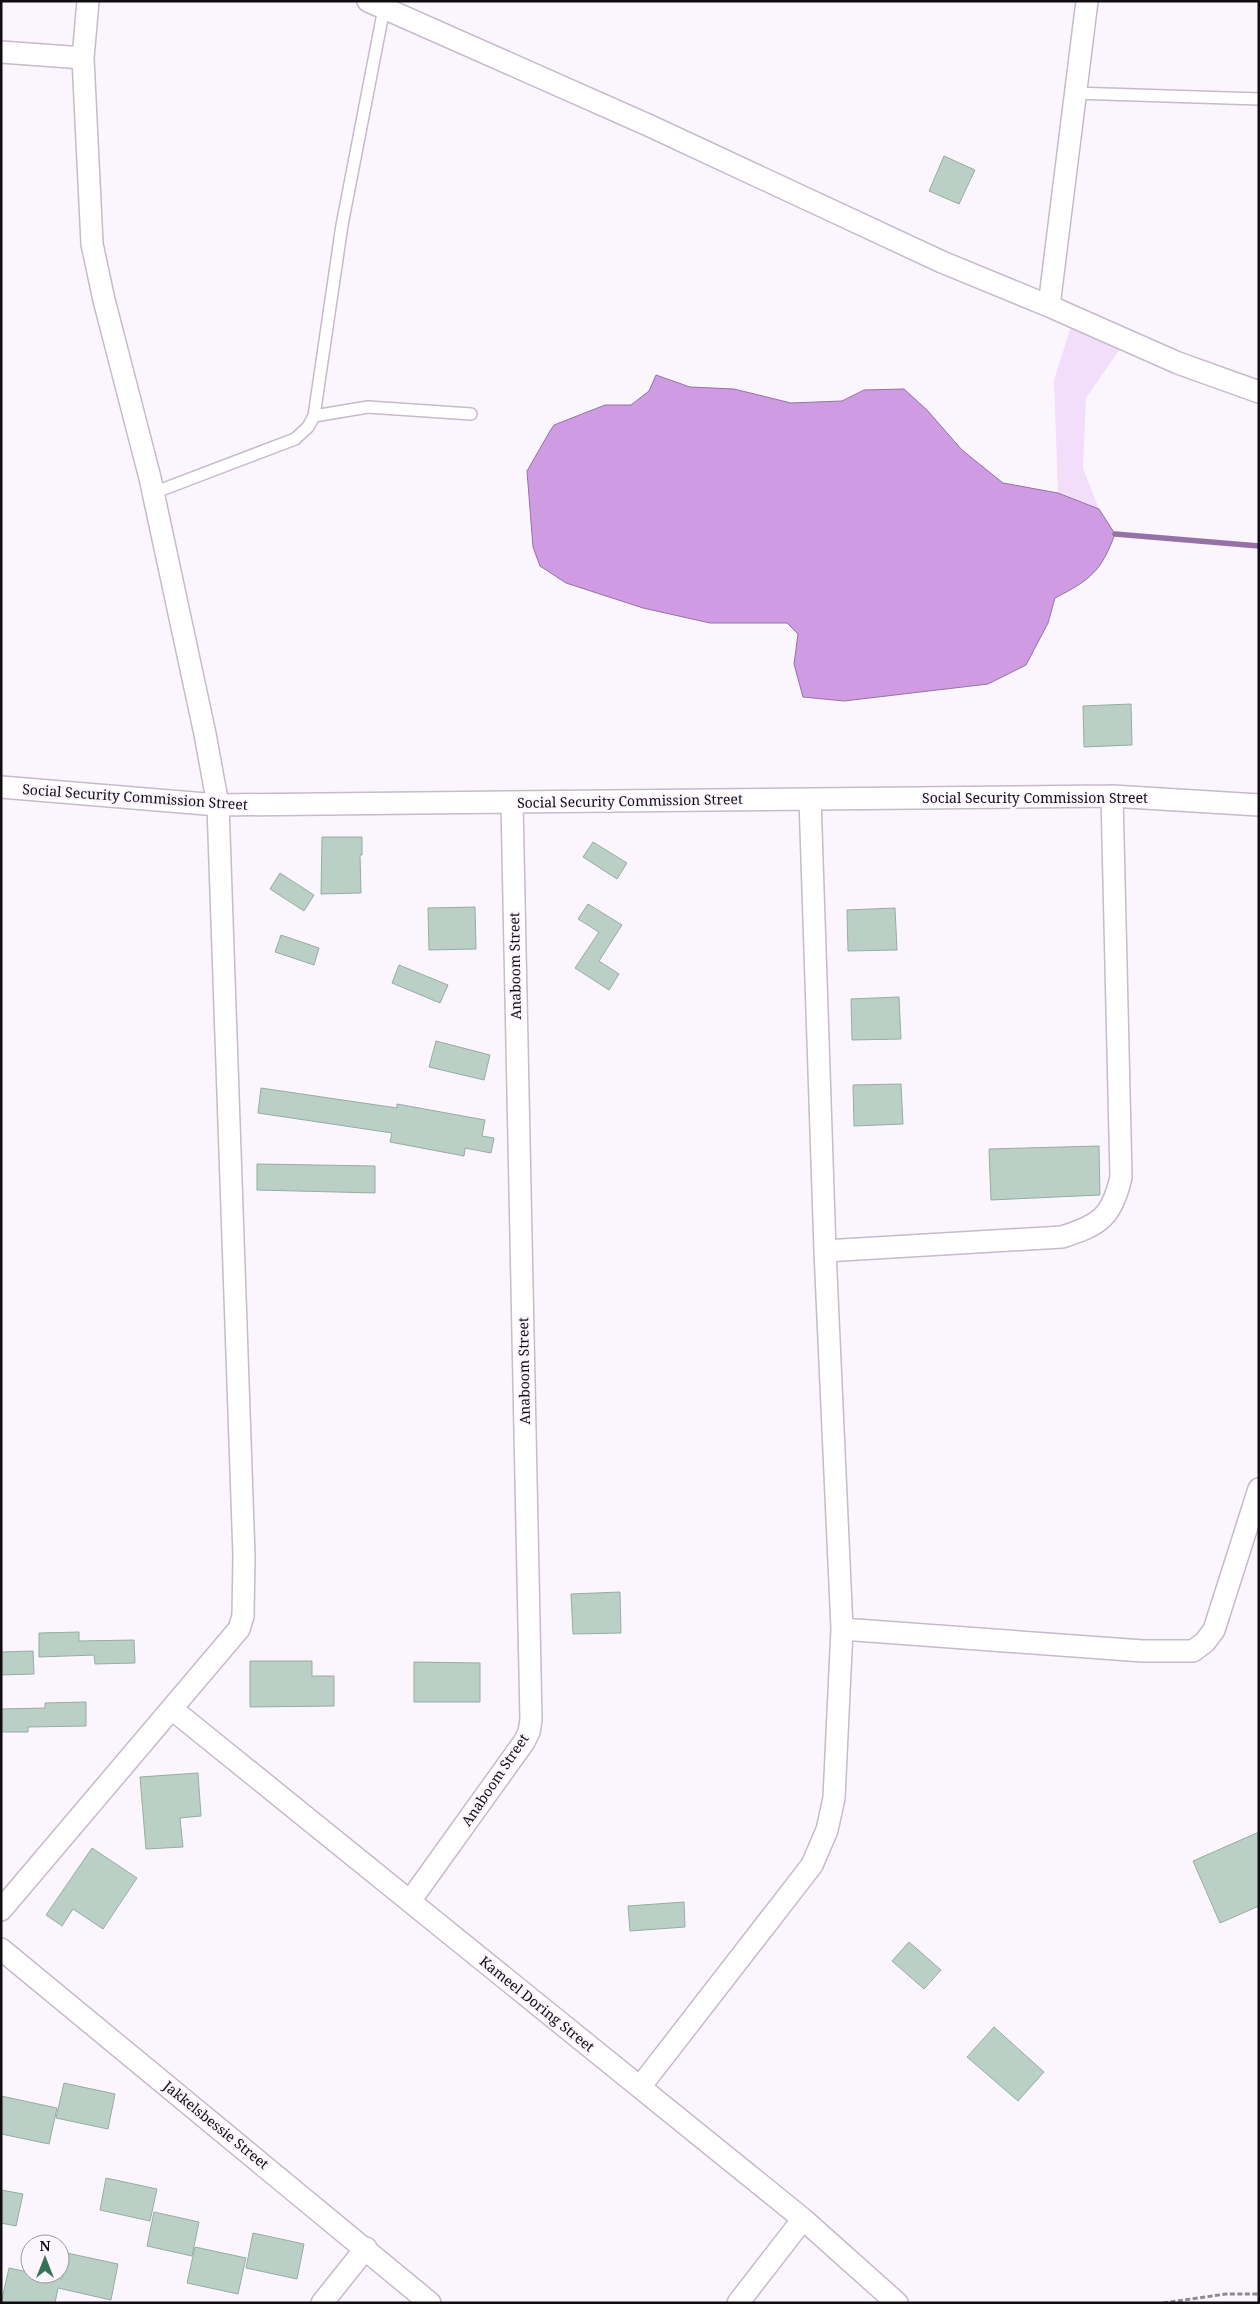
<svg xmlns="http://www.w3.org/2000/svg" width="1260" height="2304" viewBox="0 0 1260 2304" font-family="'Noto Serif',serif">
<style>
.green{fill:#f2ddfa}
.water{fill:#cf9ce4;stroke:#9671a5}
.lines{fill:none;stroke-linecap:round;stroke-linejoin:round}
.stream{stroke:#9671a5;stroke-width:5.5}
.building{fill:#bacfc5;stroke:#97aca2}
.service-casing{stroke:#c6bacb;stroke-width:14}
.minor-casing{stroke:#c6bacb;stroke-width:24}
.path{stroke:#8e8a90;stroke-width:3;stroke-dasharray:5 2.5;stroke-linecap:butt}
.service{stroke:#fff;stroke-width:11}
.minor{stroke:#fff;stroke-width:21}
.labels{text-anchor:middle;stroke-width:4.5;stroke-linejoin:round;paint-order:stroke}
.street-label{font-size:14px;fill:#110d13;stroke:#fbf6fd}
</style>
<rect width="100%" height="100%" fill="#fbf6fd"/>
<path class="green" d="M1074,317L1126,340L1086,398L1083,468L1099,509L1058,493L1054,380Z"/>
<path class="water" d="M656,375L690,387L734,389L791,403L842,401L864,390L904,389L927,410L962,450L1003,483L1058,493L1099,509L1115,534C1101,572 1090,580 1055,598L1048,623L1026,665L988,684L844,701L803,697L794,664L798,634L787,623H710L643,608L566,583L540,566L533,547L527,471L550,431L554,425L605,405H631L649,391Z"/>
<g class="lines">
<path class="stream" d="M1115,534L1259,546"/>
</g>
<path class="building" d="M944,156L975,170L959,204L929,191Z
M1131,704L1132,745L1084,747L1083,706Z
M322,837H362V855H360L361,893L321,894Z
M593,842L627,863L617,879L583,857Z
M280,873L314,895L304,911L270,889Z
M588,904L622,925L599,961L619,974L609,990L575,968L599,932L578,919Z
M475,907L476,949L429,950L428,908Z
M895,908L897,950L848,951L847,910Z
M281,935L319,948L314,965L275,952Z
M399,965L448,985L440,1003L392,983Z
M899,997L901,1039L852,1040L851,999Z
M436,1041L490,1055L484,1080L429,1067Z
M901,1084L903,1124L854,1126L853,1085Z
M261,1088L397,1108V1104L485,1120L482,1136L494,1138L491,1153L465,1148L464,1156L390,1142L392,1133L258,1113Z
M1099,1146L1100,1195L991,1200L989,1149Z
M257,1164L375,1166V1193L257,1190Z
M620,1592L621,1633L573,1634L571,1594Z
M79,1632V1641L134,1640L135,1663L95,1664L94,1655L39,1657V1633Z
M33,1651L34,1674L1,1675V1652Z
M250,1661H312V1676H334V1706L250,1707Z
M414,1662L480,1663V1702H414Z
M86,1702V1726L28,1727V1732H1V1709L45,1708V1703Z
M198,1773L201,1816L180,1818L183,1847L146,1849L140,1777Z
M1259,1832V1906L1220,1923L1193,1861Z
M92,1848L137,1878L103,1929L73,1909L62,1926L46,1915Z
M684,1902L685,1927L630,1931L628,1906Z
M909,1942L941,1970L924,1989L892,1961Z
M994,2027L1044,2072L1018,2101L967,2057Z
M64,2083L115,2094L108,2129L56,2118Z
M1,2096L57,2108L49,2144L1,2134Z
M106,2178L157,2189L150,2221L100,2210Z
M1,2190L23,2194L16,2226L1,2223Z
M154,2212L199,2222L192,2256L147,2246Z
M253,2233L304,2244L297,2279L246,2268Z
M195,2247L246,2258L238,2294L187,2283Z
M67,2253L118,2264L111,2300L58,2288L55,2303H1L9,2268L62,2279Z"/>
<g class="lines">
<defs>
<path id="service" d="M1074,93L1259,99
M314,416L368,407L471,414
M153,493L295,439L308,427L314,416L342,225L384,8"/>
<path id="minor" d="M368,1L648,125L942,262L1049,306L1178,363L1259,392
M1,52L83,58
M1049,306L1087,1
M1,787L218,805L1112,796L1259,805
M825,1251L1062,1237C1100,1225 1112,1217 1121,1177L1112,796
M842,1629L1143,1651H1193L1205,1642L1214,1630L1259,1489
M172,1709L803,2219L897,2303
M410,1901L524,1742L529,1732L531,1720L512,803
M1,1910L239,1629L243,1616L244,1556L218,805L205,734L150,478L104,300L92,244L83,58L88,1
M1,1949L430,2303
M640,2087L812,1865L827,1830L834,1798L842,1629L825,1251L810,799
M322,2303L366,2248
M738,2303L803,2219"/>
</defs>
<use href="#service" class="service-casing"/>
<use href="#minor" class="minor-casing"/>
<path class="path" d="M1163,2303L1226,2294H1259"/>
<use href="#service" class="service"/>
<use href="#minor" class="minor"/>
</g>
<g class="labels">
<g class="street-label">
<text transform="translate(135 797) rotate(4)" y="5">Social Security Commission Street</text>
<text x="1035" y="803">Social Security Commission Street</text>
<text transform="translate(630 801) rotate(-1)" y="5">Social Security Commission Street</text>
<text transform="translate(515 966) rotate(-91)" y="5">Anaboom Street</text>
<text transform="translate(524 1371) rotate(-91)" y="5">Anaboom Street</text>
<text transform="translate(495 1780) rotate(-56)" y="5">Anaboom Street</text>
<text transform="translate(537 2004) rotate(39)" y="5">Kameel Doring Street</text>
<text transform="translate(216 2125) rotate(39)" y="5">Jakkelsbessie Street</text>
</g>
</g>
<rect width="1260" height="2304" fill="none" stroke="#110d13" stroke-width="5"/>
<g transform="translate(45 2259)"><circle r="24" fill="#fbf6fd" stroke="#9d999f"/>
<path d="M0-4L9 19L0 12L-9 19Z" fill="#38715a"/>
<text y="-8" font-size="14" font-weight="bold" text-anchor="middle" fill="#110d13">N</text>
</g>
</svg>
